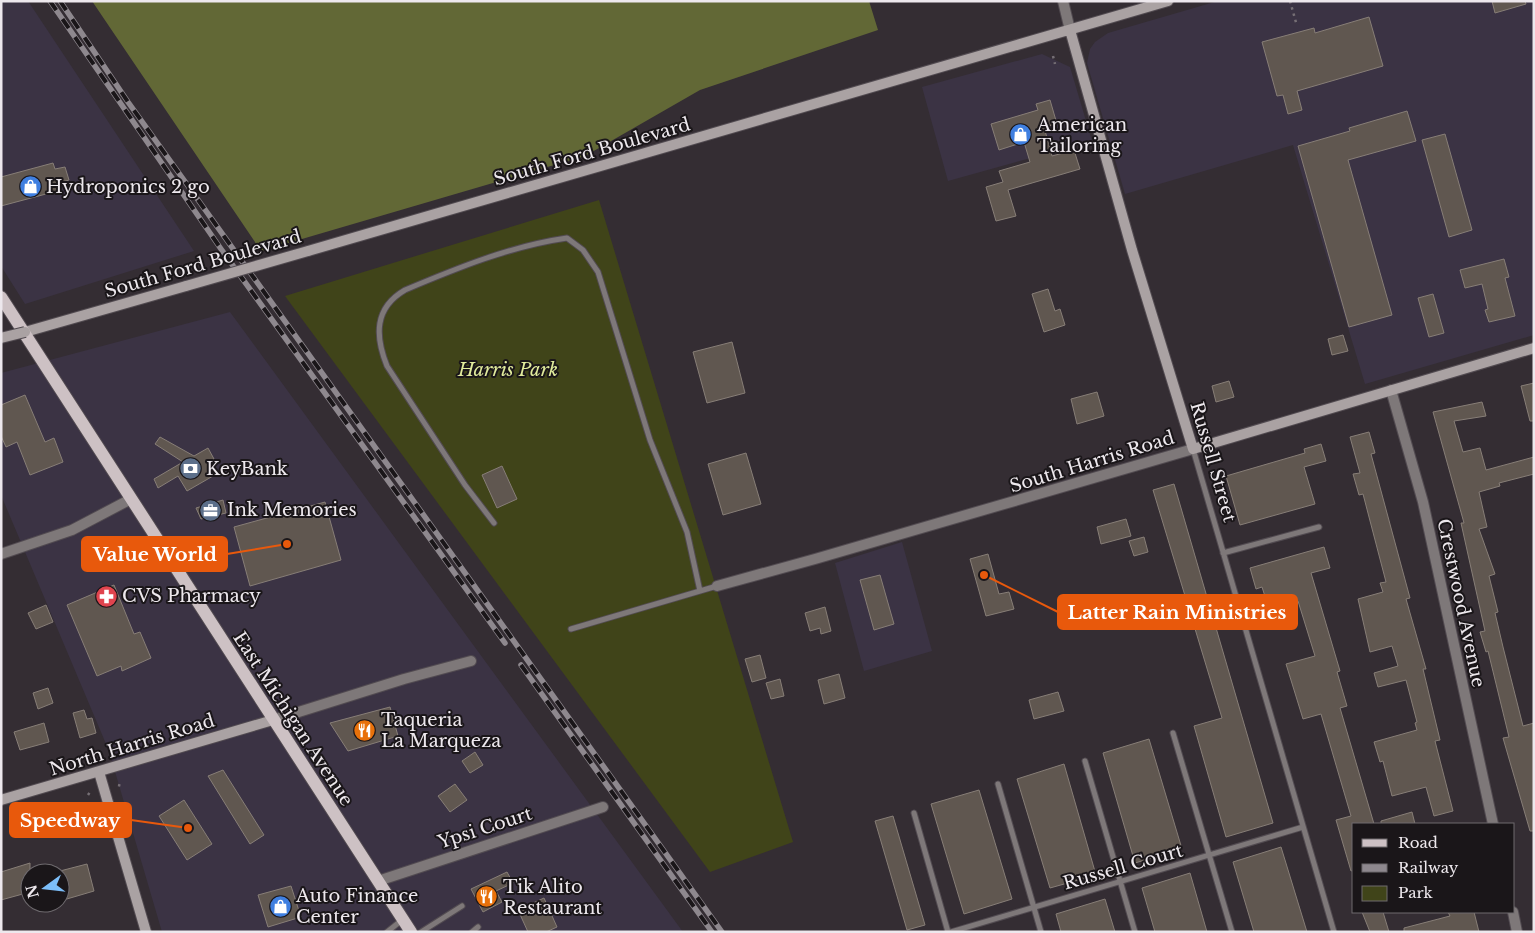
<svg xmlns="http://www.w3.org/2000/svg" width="1535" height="933" viewBox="0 0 1535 933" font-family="'Libre Baskerville',serif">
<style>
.commercial{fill:#3b3344}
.green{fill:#404419}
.forest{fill:#626836}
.building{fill:#605750;stroke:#877e77}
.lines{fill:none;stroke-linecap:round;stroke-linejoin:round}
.lane-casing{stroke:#524b51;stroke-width:7}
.street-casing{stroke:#524b51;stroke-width:12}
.secondary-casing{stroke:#524b51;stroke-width:12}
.primary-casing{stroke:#524b51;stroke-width:14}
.path{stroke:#766f75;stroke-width:2.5;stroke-dasharray:2.5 4;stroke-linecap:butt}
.lane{stroke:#7e7879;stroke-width:5}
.street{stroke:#7e7879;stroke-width:10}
.secondary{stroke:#aaa2a3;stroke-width:10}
.primary{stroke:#cdc1c4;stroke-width:12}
.rail-casing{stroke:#8e888e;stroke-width:5.5}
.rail{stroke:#1a1619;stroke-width:4;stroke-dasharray:11;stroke-linecap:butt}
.secondary-bridge-casing{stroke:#524b51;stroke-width:12;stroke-linecap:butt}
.secondary-bridge{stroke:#aaa2a3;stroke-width:10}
.labels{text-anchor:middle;stroke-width:4;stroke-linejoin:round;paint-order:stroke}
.poi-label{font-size:18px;fill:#ede8ed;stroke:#1a1619;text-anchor:start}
.street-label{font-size:18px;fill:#ede8ed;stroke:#1a1619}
.park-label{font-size:18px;font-style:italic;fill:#e2ec9d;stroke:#1a1619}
.leader{fill:none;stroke:#e8590c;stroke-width:2}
.callout-dot{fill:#e8590c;stroke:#1a1619;stroke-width:2}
.callout{fill:#e8590c;stroke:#e8590c;stroke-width:2}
.callout-label{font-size:19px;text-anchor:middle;font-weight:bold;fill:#fff}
</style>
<rect width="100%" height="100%" fill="#342d33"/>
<path class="commercial" d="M1,1H28L194,251L25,304L1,266Z
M1218,1H1534V335L1365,384L1293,145L1125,194L1087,63L1090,49L1095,42L1108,33Z
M1042,54L1070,67L1092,141L948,181L922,87Z
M230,312L683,932H162L109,751L1,495V373Z
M902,542L932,651L864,671L835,563Z"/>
<path class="green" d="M599,200L793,842L710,872L285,296Z"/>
<path class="forest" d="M92,1H869L878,30L700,90L585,156L261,251Z"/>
<path class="building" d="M1492,1H1525L1526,4L1495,13Z
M1369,17L1383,66L1297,91L1302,110L1288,114L1283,95L1277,96L1262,42L1314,28L1315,33Z
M1050,100L1057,124L1044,127L1052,156L1074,150L1080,169L1008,190L1016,216L996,221L986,187L1003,182L999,171L1030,162L1024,142L999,150L991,124L1038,110L1036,104Z
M1407,111L1416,141L1348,160L1392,315L1349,327L1298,146L1350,131L1349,128Z
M1445,134L1472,230L1449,237L1422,140Z
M53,163L55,169L65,167L69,180L59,183L61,190L1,206V177Z
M1504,259L1509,277L1505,278L1515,316L1489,322L1485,310L1488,309L1482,284L1465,288L1460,270Z
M1048,289L1055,311L1060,309L1065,325L1044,332L1032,294Z
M1433,294L1444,333L1429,337L1418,298Z
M1343,335L1348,351L1332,355L1328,339Z
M732,342L745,393L707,403L693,352Z
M1229,381L1234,397L1216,402L1212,386Z
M1534,383V421H1530L1521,386Z
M1097,392L1104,416L1077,424L1071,399Z
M25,395L45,442L54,438L63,462L30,475L17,442L6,447L1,436V405Z
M1482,402L1486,416L1454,421L1463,452L1480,448L1486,470L1534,457V474L1499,483L1500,486L1479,492L1487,527L1479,529L1495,574L1489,576L1498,612L1495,613L1503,647L1523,726L1534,723V831H1530L1503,738L1509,737L1488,651L1486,652L1480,632L1485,631L1461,523H1464L1433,412Z
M1369,432L1375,453L1371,454L1410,598L1406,599L1426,669H1423L1440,740L1435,741L1453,811L1434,816L1426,787L1392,796L1383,761L1380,762L1374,742L1417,730L1415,723L1417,722L1406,680L1378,687L1374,673L1398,666L1392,646L1370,652L1358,599L1383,592L1380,583L1386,582L1363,494L1359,495L1353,474L1360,473L1350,437Z
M160,437L194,456L208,448L214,459L210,462L213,467L209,470L213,476L187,491L178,476L158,488L154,479L183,462L155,444Z
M1321,444L1326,461L1304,467L1315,504L1240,525L1226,476L1305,453L1304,449Z
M746,453L761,504L723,515L708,464Z
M502,466L517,499L497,508L482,475Z
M1174,484L1273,823L1226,837L1194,726L1222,718L1153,490Z
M223,500L226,513L201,519L196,508Z
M325,502L341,560L250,586L234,527Z
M1126,519L1131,536L1101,544L1097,527Z
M1144,537L1148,552L1134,556L1129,541Z
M1324,547L1330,568L1311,573L1340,671L1337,672L1347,706L1340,708L1374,824H1354V870L1351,871L1336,820L1351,816L1321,714L1303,719L1286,664L1315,656L1298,601L1269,609L1262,587L1256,589L1250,568Z
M988,554L999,594L1009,592L1014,609L986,616L970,559Z
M880,575L894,624L874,630L860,580Z
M114,585L134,634L140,632L151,658L122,671L121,666L97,676L67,605Z
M46,605L53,622L36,629L28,613Z
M825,607L831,631L821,634L820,628L810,631L805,613Z
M760,655L766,678L752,682L745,659Z
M839,674L845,698L824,704L818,680Z
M780,679L784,696L771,699L766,683Z
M48,688L53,703L38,709L33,693Z
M1058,692L1064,711L1034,719L1029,700Z
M390,707L398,736L348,751L330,723Z
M84,710L87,719L92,718L96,733L80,738L73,713Z
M44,723L49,742L20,750L14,732Z
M1149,739L1182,849L1135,863L1103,753Z
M475,752L483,765L470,773L462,761Z
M1064,764L1096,875L1050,888L1017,779Z
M223,770L264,835L250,844L208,776Z
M455,784L467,800L450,812L438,796Z
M979,790L1012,899L964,914L931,804Z
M184,800L212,844L187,860L159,816Z
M1412,812L1415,824H1381V821Z
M893,816L925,925L907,930L875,821Z
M1281,847L1307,932H1254L1233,862Z
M30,863V892L1,900V872Z
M87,864L94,891L60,901V871Z
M507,872L513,883L496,891L502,902L483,912L471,889Z
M1190,873L1207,932H1155L1142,888Z
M291,886L301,917L268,927L258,895Z
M544,898L557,927L546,932H528L518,910Z
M1105,899L1115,932H1061L1056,914Z
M1362,912H1383L1389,932H1370Z
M1448,912H1474L1479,932H1404V928L1450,916Z"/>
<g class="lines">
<defs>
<path id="lane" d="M1193,449L1334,932
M494,523L465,485L387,366C375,336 374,308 405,290C457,268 511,246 567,238L583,250L598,272L650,440L687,532L700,591
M1223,553L1319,527
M571,629L717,586
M1173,733L1232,932
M1085,761L1135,932
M998,784L1041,932
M914,813L948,932
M387,932L402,920
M421,932L462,906
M472,932L478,927
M951,932L1303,827"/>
<path id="street" d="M1063,1L1070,30
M1391,390L1423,502L1493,824
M1,554L72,530L131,499
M717,586L815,559L1193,449
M273,720L404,679L471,661
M378,881L603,807
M1513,912L1517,932"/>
<path id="secondary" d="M1070,30L1132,250L1193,449L1534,348
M308,251L1168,1
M25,332L186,286
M99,772L146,932
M1,800L273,720"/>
<path id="primary" d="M1,297L411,932"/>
</defs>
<use href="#lane" class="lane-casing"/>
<use href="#street" class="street-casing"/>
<use href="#secondary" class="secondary-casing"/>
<use href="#primary" class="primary-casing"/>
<path class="path" d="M1290,1L1297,26
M1053,56L1055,64
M118,785L122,786
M88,795L90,792"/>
<use href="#lane" class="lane"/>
<use href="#street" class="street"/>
<use href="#secondary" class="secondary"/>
<use href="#primary" class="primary"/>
<defs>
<path id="rail" d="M50,1L221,249L505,643
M60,1L128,102L722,932
M521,665L712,932"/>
</defs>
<use href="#rail" class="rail-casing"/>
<use href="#rail" class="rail"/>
<defs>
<path id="secondary-bridge" d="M186,286L308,251
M1,338L25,332"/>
</defs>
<use href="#secondary-bridge" class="secondary-bridge-casing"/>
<use href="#secondary-bridge" class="secondary-bridge"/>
</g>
<defs>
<symbol id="shop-disc" viewBox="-11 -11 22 22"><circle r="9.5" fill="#3f7fe0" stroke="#1a1619"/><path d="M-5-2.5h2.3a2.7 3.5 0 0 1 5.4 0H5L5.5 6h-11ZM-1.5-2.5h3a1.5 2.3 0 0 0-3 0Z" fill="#fff"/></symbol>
<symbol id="bank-disc" viewBox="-11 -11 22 22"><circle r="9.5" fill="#5c6f8a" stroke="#1a1619"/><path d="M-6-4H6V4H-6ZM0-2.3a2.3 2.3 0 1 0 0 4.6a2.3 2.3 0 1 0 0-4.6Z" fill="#fff"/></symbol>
<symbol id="office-disc" viewBox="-11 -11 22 22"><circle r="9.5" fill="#5c6f8a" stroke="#1a1619"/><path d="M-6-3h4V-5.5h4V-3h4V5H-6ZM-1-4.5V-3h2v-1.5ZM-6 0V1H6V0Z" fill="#fff"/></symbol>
<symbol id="pharmacy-disc" viewBox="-11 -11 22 22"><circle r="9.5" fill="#e0444e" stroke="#1a1619"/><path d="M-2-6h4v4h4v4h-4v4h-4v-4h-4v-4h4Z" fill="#fff"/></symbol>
<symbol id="restaurant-disc" viewBox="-11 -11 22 22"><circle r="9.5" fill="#e8710a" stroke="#1a1619"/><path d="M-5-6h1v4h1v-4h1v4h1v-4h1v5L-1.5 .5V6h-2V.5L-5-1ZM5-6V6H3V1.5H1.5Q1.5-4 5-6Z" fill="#fff"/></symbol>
</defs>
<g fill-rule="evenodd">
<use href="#shop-disc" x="1008" y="122" width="25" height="25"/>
<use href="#shop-disc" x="18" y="174" width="25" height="25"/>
<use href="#bank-disc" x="178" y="456" width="25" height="25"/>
<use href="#office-disc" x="198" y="498" width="25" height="25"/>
<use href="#pharmacy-disc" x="94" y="584" width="25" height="25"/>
<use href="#restaurant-disc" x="352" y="718" width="25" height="25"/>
<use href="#restaurant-disc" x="474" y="884" width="25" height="25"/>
<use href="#shop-disc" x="268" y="894" width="25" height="25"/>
</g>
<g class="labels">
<g class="poi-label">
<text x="1037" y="131">American<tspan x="1037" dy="21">Tailoring</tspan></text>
<text x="46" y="193">Hydroponics 2 go</text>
<text x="206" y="475">KeyBank</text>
<text x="227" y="516">Ink Memories</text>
<text x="122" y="602">CVS Pharmacy</text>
<text x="381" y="726">Taqueria<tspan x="381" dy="21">La Marqueza</tspan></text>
<text x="503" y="893">Tik Alito<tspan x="503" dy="21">Restaurant</tspan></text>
<text x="296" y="902">Auto Finance<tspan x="296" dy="21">Center</tspan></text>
</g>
<g class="street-label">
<text transform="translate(592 152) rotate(-16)" y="6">South Ford Boulevard</text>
<text transform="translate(203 264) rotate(-16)" y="6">South Ford Boulevard</text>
<text transform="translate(1092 462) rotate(-17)" y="6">South Harris Road</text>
<text transform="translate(1213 462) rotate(74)" y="6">Russell Street</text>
<text transform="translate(1461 603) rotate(78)" y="6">Crestwood Avenue</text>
<text transform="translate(293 719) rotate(57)" y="6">East Michigan Avenue</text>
<text transform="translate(132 745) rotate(-17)" y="6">North Harris Road</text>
<text transform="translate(485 828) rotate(-18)" y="6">Ypsi Court</text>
<text transform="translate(1123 867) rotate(-16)" y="6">Russell Court</text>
</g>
<g class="park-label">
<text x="508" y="376">Harris Park</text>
</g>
</g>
<path class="leader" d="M287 544L227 554M984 575L1058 612M188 828L131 820"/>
<g class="callout-dot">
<circle cx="287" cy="544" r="5"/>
<circle cx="984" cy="575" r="5"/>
<circle cx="188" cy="828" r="5"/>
</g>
<g class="callout">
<rect x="82" y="537" width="145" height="34" rx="5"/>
<rect x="1058" y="595" width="239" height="34" rx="5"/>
<rect x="10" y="803" width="121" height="34" rx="5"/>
</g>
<g class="callout-label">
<text x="155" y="561">Value World</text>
<text x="1177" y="619">Latter Rain Ministries</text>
<text x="70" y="827">Speedway</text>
</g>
<rect width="1535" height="933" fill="none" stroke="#ede8ed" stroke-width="5"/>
<rect x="1352" y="823" width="162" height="90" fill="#1a1619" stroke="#6e6a6e"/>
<rect x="1362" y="839" width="25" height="8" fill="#cdc1c4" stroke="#6e6a6e"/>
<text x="1398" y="848" font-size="15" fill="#ede8ed">Road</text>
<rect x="1362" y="864" width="25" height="8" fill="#8e888e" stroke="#6e6a6e"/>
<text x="1398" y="873" font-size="15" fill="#ede8ed">Railway</text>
<rect x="1362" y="886" width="25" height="15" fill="#404419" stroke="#6e6a6e"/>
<text x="1398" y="898" font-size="15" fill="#ede8ed">Park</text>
<g transform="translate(45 888) rotate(255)"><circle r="24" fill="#1a1619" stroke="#6e6a6e"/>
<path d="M0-4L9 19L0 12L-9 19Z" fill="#7cbef9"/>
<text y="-8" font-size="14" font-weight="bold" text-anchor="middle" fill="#ede8ed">N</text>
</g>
</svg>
